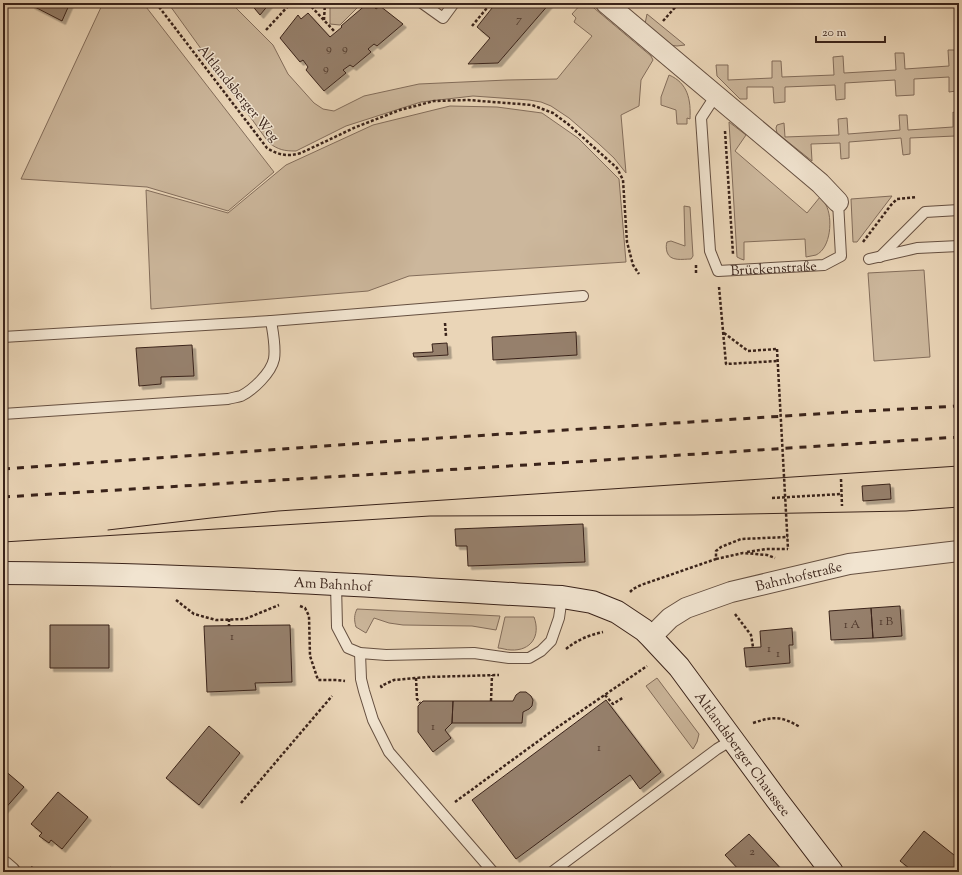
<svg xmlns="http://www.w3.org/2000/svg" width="962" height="875" viewBox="0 0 962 875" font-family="'Sorts Mill Goudy',serif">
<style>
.green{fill:#ccb79c;stroke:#836d5b}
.building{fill:#96806c;stroke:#3a231a;filter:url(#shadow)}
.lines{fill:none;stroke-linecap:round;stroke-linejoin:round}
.lane-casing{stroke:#665041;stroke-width:12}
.street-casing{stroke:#665041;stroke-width:22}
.secondary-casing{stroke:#3a231a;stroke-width:24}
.path{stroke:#3a231a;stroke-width:2.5;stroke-dasharray:3 2;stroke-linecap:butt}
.lane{stroke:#f1e4d0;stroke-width:10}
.street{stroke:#f1e4d0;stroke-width:20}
.secondary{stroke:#f1e4d0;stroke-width:22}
.tram{stroke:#3a231a;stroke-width:1}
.rail{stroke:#3a231a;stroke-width:3;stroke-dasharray:7 7;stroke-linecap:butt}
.path-bridge{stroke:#3a231a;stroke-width:2.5;stroke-dasharray:3 2;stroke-linecap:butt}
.labels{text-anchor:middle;stroke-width:3;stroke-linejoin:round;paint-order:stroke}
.number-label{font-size:12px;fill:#513a2e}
.street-label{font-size:14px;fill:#3a231a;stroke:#f1e4d0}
</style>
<defs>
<filter id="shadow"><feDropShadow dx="3.5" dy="3.5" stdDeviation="0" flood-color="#0004"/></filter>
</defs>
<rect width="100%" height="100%" fill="#ead5b7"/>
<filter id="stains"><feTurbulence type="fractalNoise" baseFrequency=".005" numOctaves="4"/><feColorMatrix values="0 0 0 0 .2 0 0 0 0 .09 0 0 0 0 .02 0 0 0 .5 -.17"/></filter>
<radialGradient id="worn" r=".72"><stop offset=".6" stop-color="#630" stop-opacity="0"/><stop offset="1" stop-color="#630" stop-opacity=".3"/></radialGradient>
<path class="green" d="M103,3H143L274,172L228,211L147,187L21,179Z
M168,3H231L273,45L288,74L314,103L323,109L334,111L364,96L419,84L507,80L557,79L592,36L574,22L576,18L572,14L582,3H588L651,56L653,60L641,80L639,106L621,115L626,173L614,158L599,144L569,118L551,106L541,102L529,100L473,96L421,102L346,126L296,151C284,151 279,150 269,143Z
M330,3H362L340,25L330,24Z
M647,14L685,45L677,46L669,45L645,24Z
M948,50H954L958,54L959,89L956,91L949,92V77L914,79V95L896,96L895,80L845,83V99L836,100L835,85L785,87V102L774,103L773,87H747V99H740L717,76L716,65H728V80L772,78V61H781L782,77L834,75L833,57L843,56L844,73L896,70L895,53H904L905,69L949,66Z
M669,75C688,83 691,100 690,119L687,118V124H677L676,110L661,105V97Z
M450,106L497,107L542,113L578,138L619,179L626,262L409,276L368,291L151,309L146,190L228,213L286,165L373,125Z
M953,112L959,115V150L956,152L955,136L910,138V154L903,155L901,138L849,142V158L841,159L840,143L811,144L812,161L777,133L776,128L777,125L784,123L785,137L839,135L838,119L847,118L848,134L900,130L899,115H907L908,130L953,127Z
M729,122L746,135L735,151L807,213L820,197C822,200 825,202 826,205C833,218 831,248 816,255C813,256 809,256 806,257L805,239L744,242V260L741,259L737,257Z
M892,196L857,242H853L851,199Z
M684,206L690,207L693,256L691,259C683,259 670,262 667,252C666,248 666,245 667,242L671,241L685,246Z
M924,270L930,357L874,361L868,273Z
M357,609L500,616L496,630L472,626L403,625L389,623L374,618L366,633L356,627C354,620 354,615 357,609Z
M505,617H534C541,636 531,651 511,650C506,650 502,648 498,648Z
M657,678L699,734L697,742L693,749L646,686Z"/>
<path class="building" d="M32,3H70L62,21L31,5Z
M250,3H270L260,15Z
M368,3H371L376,9L380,6L403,24L377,46L374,44L368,49L371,52L353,67L350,65L343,70L346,73L324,91L306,70L308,67L303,60L300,62L280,38L298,15L301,19L308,13L330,37L342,27L341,26Z
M496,3H550L498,63L468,64L490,38L477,27Z
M576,332L577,355L493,360L492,337Z
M447,343L448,355L414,357L413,353L433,352L432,344Z
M192,345L194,376L161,377V384L139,386L136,348Z
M890,484L891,499L863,501L862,486Z
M583,524L585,562L468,566L467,546H456L455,529Z
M900,606L902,636L873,638L871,608Z
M871,608L873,638L831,640L829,611Z
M50,625H109V668H50Z
M290,625L292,682L255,683L256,690L207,692L204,626Z
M792,628L793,645H789L790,663L746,667L744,648L761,647L760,631Z
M520,692H526L531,696L533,700L532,706L529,709L523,712L522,723H452L453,701H513L516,695Z
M606,700L661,772L640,789L630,775L516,859L472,800Z
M423,701H453L452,723L445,730L451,738L433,752L418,732V706Z
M209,726L240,753L199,805L166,778Z
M3,769L24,787L3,811Z
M58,792L88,817L62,849L51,840L49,843L39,836L42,833L31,824Z
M924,831L959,859V869L957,872H914L900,861Z
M749,834L784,872H741L725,855Z
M110,867L117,872H106Z"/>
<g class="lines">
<defs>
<g id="lane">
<path d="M422,3L443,18L454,3"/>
<path id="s1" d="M716,95L701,118L710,251L718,271L824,265L841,256L838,202"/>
<path d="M880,257L925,212L959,210"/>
<path d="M869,259L917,248L959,246"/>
<path d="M3,337L271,321L583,296"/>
<path d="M3,414L228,399C232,398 237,397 241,396C253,390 271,373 274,359C276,347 273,333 271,321"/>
<path d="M336,584L337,627L348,648L360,653L386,655L474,653L509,658H529L541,651L551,641L559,618L562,597"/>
<path d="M360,653L361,679L364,691L373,720L389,752L493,872"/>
<path d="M552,872L717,749L732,740"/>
</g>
<g id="street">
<path d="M606,3L820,183L838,202"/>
<path id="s2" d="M651,637L670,618L686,608L731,592L849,564L959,551"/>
<path d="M3,866L10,872"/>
</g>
<g id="secondary">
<path id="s3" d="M3,573C189,574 376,586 562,597L592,602L617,612L644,630L651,637L679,667L777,800L832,872"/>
</g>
</defs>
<use href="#lane" class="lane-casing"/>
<use href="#street" class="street-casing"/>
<use href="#secondary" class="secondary-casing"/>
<path class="path" d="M156,3L267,148C278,155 288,157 301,153L356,127L400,110L434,101L468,100L532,105L553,113L568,124L617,168L623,180L627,242L633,265L639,274
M308,3L335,32
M324,20L325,3
M663,21L679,3H681
M472,26L491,3
M266,30L291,3
M725,131L733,254
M863,242L891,205L897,199L917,197
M696,265V275
M719,287L726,364L778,361
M445,323L446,336
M724,333L748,351L777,349
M841,479L842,506
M772,498L842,494
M747,552L766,549H788
M716,559L743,553L767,555L775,558
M630,592L633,589L641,585L716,559V551L721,547L741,539L788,537
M176,600L194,614L216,620L245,619L279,605
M300,606L305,608L309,616L310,656L318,680H337L345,681
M735,614L751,635L753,647
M229,619V626
M566,649C577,640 589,635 603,632
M416,678L417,699L420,703
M382,688L381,686L394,680L427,677L499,675
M605,695L613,704L624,697
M491,701L492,675
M753,723C774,716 781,716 800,727
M455,802L552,731L647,666
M241,803L332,696
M31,867L37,872"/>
<use href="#lane" class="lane"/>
<use href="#street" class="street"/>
<use href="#secondary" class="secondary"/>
<path class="tram" d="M108,530L211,518L278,511L959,466
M3,542L430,516L694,515L906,511L959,507"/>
<path class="rail" d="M3,469L394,441L847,412L959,406
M3,497L574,462L959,437"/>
<path class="path-bridge" d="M777,349L788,549"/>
</g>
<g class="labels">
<g class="number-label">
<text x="519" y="23">7</text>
<text x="329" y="52">9</text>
<text x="345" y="52">9</text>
<text x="326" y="72">9</text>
<text x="886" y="625">1 B</text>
<text x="852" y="628">1 A</text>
<text x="232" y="640">1</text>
<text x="769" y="652">1</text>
<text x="778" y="657">1</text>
<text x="433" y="730">1</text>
<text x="599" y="751">1</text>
<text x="752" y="855">2</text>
</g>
<g class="street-label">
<text transform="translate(239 93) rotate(51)" y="5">Altlandsberger Weg</text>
<text dy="5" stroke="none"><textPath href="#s1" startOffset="238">Brückenstraße</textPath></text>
<text dy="5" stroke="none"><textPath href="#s2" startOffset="163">Bahnhofstraße</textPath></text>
<text dy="5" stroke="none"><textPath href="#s3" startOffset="330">Am Bahnhof</textPath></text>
<text dy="5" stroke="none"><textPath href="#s3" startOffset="808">Altlandsberger Chaussee</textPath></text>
</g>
</g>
<rect width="962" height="875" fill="none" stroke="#ead5b7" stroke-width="16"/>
<rect x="4" y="4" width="954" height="867" fill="none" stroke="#3a231a" stroke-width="2"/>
<rect x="8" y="8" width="946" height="859" fill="none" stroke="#3a231a"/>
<path d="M816 36v6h69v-6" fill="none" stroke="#3a231a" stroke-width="2"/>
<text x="822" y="36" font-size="12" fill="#3a231a" stroke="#f1e4d0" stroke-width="3" paint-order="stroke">20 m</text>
<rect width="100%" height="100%" filter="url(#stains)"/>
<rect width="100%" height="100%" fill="url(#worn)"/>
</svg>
